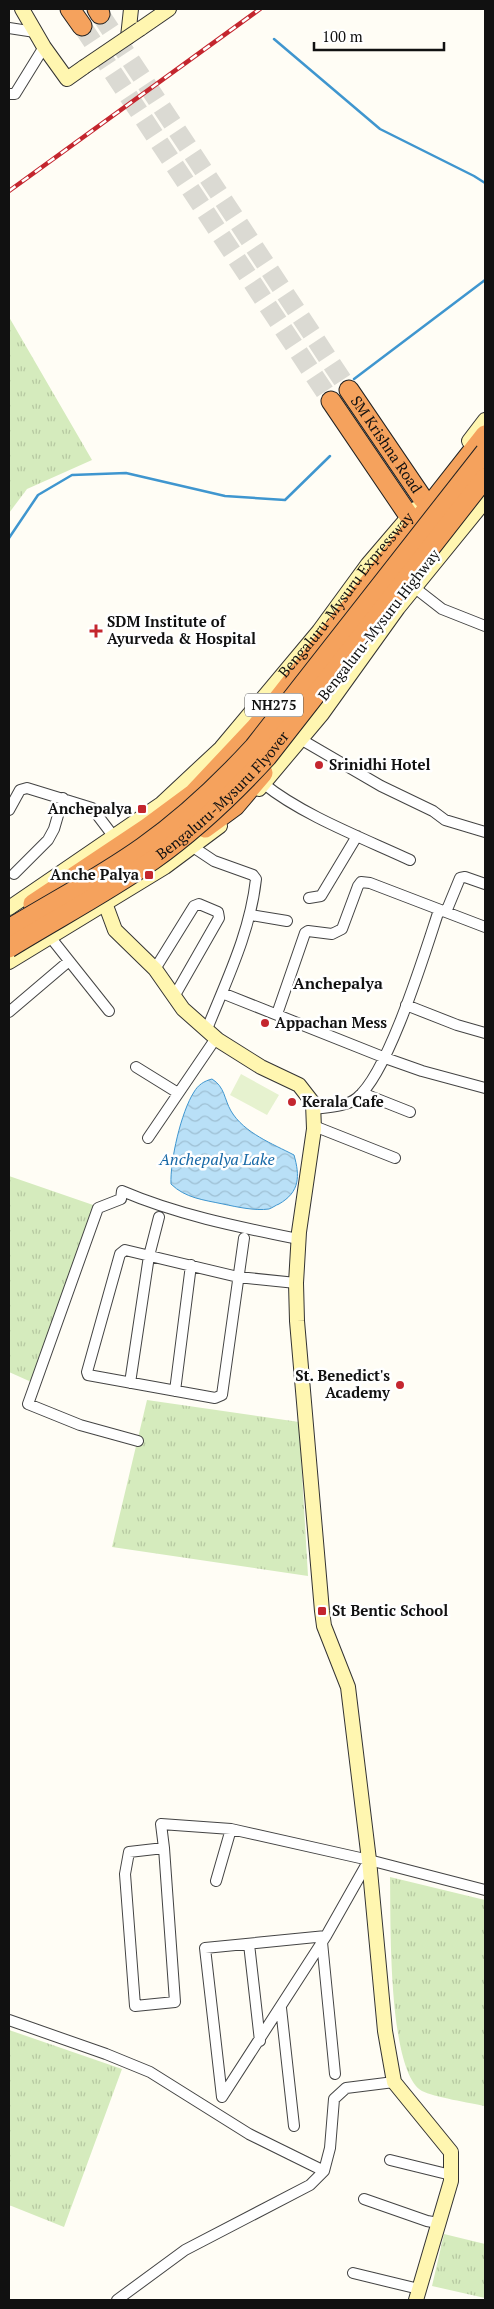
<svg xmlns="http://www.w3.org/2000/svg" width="494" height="2309" viewBox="0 0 494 2309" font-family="'PT Serif',serif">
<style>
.grass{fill:url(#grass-tufts)}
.pitch{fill:#e6f2cf}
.water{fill:url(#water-waves);stroke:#3f96cf}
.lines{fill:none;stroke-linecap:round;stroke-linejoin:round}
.stream{stroke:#3f96cf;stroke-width:2.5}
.highway-tunnel{stroke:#dbdad3;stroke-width:19;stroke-dasharray:19 9;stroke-linecap:butt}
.street-casing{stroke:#444;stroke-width:12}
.secondary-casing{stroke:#333;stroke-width:16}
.highway-casing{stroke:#222;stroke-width:21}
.street{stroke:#fff;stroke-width:10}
.secondary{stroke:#fff6b0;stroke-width:14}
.highway{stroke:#f5a25d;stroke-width:19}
.rail-casing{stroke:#c4262e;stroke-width:4.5}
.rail{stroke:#fff;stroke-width:2.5;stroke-dasharray:8;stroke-linecap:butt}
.secondary-bridge-casing{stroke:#333;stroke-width:16;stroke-linecap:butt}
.highway-bridge-casing{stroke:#222;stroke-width:21;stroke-linecap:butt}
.secondary-bridge{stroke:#fff6b0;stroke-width:14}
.highway-bridge{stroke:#f5a25d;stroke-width:19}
.poi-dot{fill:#c4262e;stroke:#fff;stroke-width:2}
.labels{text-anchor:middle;stroke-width:5;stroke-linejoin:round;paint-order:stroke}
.shield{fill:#fff;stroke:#585858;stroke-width:1}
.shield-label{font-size:14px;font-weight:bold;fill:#111}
.street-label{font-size:15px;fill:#111;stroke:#fff}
.poi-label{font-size:15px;font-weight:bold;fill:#111;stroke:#fff;text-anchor:start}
.neighbourhood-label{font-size:16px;font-weight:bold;fill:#111;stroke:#fff}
.water-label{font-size:16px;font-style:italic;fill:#1768a6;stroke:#fff}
</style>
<defs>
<pattern id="grass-tufts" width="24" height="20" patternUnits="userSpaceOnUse" patternTransform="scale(1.25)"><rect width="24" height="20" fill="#d5ebbd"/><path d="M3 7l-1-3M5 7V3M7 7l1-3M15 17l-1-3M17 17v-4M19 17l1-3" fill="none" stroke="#b6c8a1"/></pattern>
<pattern id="water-waves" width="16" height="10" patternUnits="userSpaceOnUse" patternTransform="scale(1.25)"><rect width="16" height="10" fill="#b9e0f7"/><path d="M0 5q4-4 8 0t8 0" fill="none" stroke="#9ebfd3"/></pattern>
</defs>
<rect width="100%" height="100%" fill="#fffdf5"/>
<path class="grass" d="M9,317L92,460L27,489L9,513Z
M9,1176L96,1206L38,1385L9,1372Z
M147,1400L299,1422L308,1576L112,1547Z
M390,1877L485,1900V2106C471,2103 433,2097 422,2091C387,2071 391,1917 390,1877Z
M9,2030L122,2069L64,2227L9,2205Z
M444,2234L485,2244V2298L432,2286Z"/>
<path class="pitch" d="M241,1074L279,1095L267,1115L230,1095Z"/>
<path class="water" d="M212,1079C225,1087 224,1099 231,1111C244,1133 273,1144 294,1155C300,1176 300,1192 279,1204C276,1205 272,1208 269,1209C255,1211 237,1207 223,1204C204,1200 185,1198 171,1184C170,1161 181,1112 194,1092C198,1085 204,1081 212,1079Z"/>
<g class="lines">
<path class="stream" d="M274,39L380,129L474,176L485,183
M354,379L485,280
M9,538L38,495L72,475L126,473L225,496L285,500L330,456"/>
<path class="highway-tunnel" d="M100,14L349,390
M82,26L331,401"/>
<defs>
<path id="street" d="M9,28L35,32
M9,94H15L44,47
M415,588L442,609L485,626
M302,740L381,786L433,811L445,820L485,832
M264,784C302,815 365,839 410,860
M9,810L20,790L27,788L92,808L114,837
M193,847L214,861L253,875L256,879C250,933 227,979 207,1029
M14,874L48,840L54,829L63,798
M309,898L321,896L357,836
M446,912L460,878L465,877L485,884
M251,915L287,921
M47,933L109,1011
M155,969L194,906L199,904L218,912L219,918L175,995
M222,993L388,1059L422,1071L485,1088
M406,1005L457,1025L485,1033
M9,1012L69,961
M277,1014L305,933L308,931L332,934L342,929L358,886L361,882L370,883L485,927
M136,1067L178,1093
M362,1093L410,1112
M313,1109C327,1107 346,1107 357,1098C389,1072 425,952 439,910
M314,1126L395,1158
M148,1138L216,1038
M244,1238L222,1395L215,1398L88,1375L87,1372L120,1254L125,1250L238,1277L296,1283
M130,1383L149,1256L159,1217
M175,1391L191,1265
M138,1441L80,1425L28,1404L98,1208L121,1199L122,1191C178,1215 239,1227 298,1239
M164,1848L129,1852L125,1874L135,2006L175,2002L164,1848L161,1824L231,1829L369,1860L485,1890
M216,1881L231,1829
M322,1942L335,2074
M249,1944L260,2041
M281,2008L294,2126
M9,2020L106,2054L150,2072L249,2134L324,2171
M222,2097L326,1936L369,1860
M222,2097L205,1948L326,1936
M390,2160L451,2175
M364,2199L427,2221L438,2223
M353,2273L419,2289
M117,2300L185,2250L310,2185L324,2171L330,2148L334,2099L346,2088L394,2082"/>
<g id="secondary">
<path d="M22,9L44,47L67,79L84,67"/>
<path d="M140,29L169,9"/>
<path d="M128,37L131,9"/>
<path d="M469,441L485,420"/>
<path d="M259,789L322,714L398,608L485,501"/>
<path d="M83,859L105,903L115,930L155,969L183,1009L218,1040L261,1067L299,1085L313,1103L314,1129L299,1232L296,1283L297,1321L322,1611L324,1626L348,1687L369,1860L385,2031L394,2082L451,2152V2181L416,2300"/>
<path id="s1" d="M9,908L161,804L221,748L319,631L368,564L415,509"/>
<path d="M9,962L165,867L220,826"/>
</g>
<g id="highway">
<path d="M70,9L82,26"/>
<path d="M97,9L100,14"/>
<path id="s2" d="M349,390L423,499"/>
<path d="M331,401L409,516"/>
<path d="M205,828L235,806L263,773"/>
<path d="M33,904L147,828L193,794L256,727L485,435"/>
</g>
</defs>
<use href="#street" class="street-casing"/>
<use href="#secondary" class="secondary-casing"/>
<use href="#highway" class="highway-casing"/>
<use href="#street" class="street"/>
<use href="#secondary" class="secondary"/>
<use href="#highway" class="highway"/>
<defs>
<path id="rail" d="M9,191L260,9"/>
</defs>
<use href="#rail" class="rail-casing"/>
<use href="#rail" class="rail"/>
<defs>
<path id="secondary-bridge" d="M84,67L140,29"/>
<g id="highway-bridge">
<path d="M9,929C53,902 101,877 143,847C184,818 220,784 254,747L485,452"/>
<path id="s3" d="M9,948C56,919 107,892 153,860C195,830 232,795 267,757L485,478"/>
</g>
</defs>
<use href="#secondary-bridge" class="secondary-bridge-casing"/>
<use href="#highway-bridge" class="highway-bridge-casing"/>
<use href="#secondary-bridge" class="secondary-bridge"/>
<use href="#highway-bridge" class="highway-bridge"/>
</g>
<g class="poi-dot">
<path d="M93.5 623.5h5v5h5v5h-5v5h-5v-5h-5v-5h5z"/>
<circle cx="319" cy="765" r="5"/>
<rect x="137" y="804" width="10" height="10" rx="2.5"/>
<rect x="144" y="870" width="10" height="10" rx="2.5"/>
<circle cx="265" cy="1023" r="5"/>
<circle cx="292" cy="1102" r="5"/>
<circle cx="400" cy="1385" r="5"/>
<rect x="317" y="1606" width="10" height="10" rx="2.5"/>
</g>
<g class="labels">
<rect class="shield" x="245" y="693.5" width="58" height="23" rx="4"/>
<g class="shield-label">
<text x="274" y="710">NH275</text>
</g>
<g class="street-label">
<text dy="5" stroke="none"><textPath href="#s2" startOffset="66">SM Krishna Road</textPath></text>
<text dy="5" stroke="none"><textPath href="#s1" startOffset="464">Bengaluru-Mysuru Expressway</textPath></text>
<text transform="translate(379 625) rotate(-52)" y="5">Bengaluru-Mysuru Highway</text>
<text dy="5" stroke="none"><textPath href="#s3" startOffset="264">Bengaluru-Mysuru Flyover</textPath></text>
</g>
<g class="poi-label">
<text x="107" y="627">SDM Institute of<tspan x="107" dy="17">Ayurveda &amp; Hospital</tspan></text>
<text x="329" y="770">Srinidhi Hotel</text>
<text x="132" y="814" text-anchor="end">Anchepalya</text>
<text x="139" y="880" text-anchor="end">Anche Palya</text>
<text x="275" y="1028">Appachan Mess</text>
<text x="302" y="1107">Kerala Cafe</text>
<text x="390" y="1381" text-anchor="end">St. Benedict's<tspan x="390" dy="17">Academy</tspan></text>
<text x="332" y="1616">St Bentic School</text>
</g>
<g class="neighbourhood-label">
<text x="338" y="989">Anchepalya</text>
</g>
<g class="water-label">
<text x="217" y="1165">Anchepalya Lake</text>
</g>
</g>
<rect width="494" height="2309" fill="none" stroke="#111111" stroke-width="20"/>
<path d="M314 42v8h130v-8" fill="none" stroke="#111111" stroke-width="2.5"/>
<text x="322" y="42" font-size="15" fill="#111111" stroke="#ffffff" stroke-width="4" paint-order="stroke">100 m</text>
</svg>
